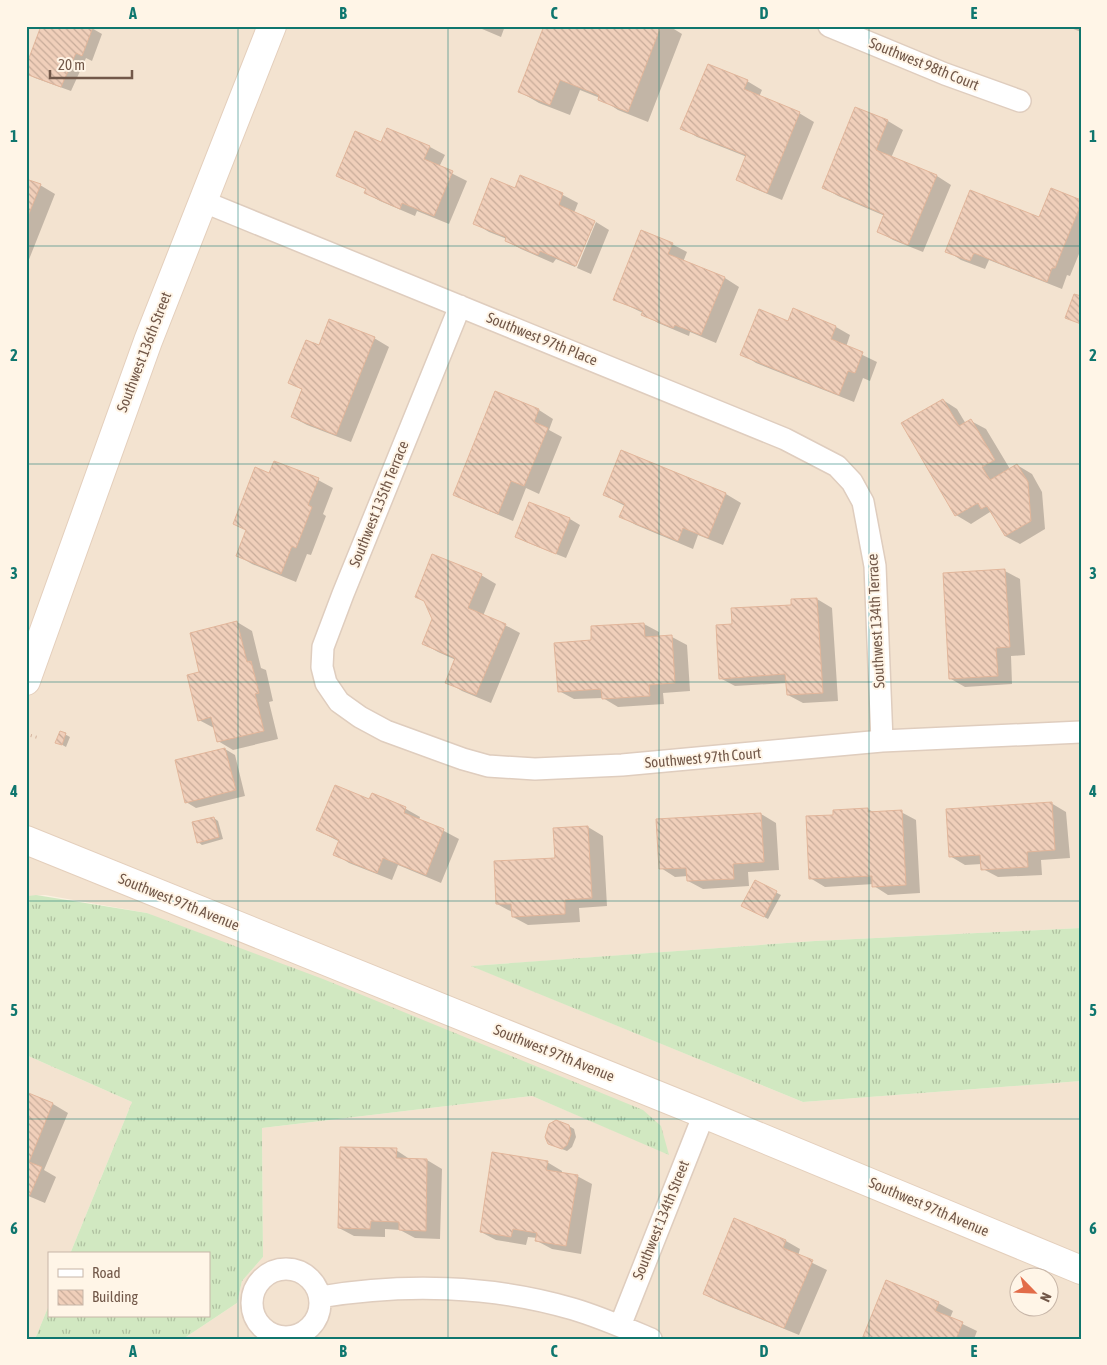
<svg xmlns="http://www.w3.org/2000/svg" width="1107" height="1365" viewBox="0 0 1107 1365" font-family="'Asap Condensed',sans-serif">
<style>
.residential{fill:#f3e3d0;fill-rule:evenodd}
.grass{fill:url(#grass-tufts)}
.shadow{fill:#0003}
.building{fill:url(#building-back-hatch);stroke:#e2b69b}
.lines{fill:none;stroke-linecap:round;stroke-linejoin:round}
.street-casing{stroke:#dfcdbe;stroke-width:24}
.secondary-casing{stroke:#e4cfbc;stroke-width:30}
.path{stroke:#d4b39d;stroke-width:3;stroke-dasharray:1 4;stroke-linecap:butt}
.street{stroke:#fff;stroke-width:21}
.secondary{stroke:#fff;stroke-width:28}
.grid{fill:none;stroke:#0f766e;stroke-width:1;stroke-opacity:0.55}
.labels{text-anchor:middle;stroke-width:4;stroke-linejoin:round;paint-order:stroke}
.street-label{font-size:15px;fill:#725849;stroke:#fff5e7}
.neatline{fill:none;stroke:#0f766e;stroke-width:2}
.grid-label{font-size:16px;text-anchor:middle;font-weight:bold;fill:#0f766e}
</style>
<defs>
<pattern id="grass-tufts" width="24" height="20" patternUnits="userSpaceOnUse" patternTransform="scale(1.25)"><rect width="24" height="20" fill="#d1e8c1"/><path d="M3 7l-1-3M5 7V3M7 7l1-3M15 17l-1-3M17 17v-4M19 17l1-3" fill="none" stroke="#aebf9f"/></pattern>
<pattern id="building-back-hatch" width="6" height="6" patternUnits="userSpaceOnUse" patternTransform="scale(1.25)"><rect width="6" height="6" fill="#f0cfba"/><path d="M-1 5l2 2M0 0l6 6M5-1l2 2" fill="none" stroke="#c7ab99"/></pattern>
</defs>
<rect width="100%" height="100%" fill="#fbf1e1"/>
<path class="residential" d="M26,26H1081V928L815,941L472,966L803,1102L1081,1081V1339H183L237,1303L242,1281L263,1257L262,1128L532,1096L669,1154L147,913L45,895L29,896L30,902L26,903ZM1020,1278H1050V1308H1020Z
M26,1055L132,1102L70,1254H49V1305L35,1339H26Z"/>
<path class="grass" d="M36,895L147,913L323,979L643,1110L661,1126L669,1155L532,1096L262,1128L263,1257L242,1281L237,1303L183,1339H35L49,1305V1316H209V1254H70L132,1102L26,1055V903L30,902L28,896Z
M1081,928V1081L803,1102L471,966L815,941Z"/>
<path class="shadow" d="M43,26H88L102,34L92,61L86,58L71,91L35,78L26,73Z
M475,26H505L501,37Z
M545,26H669L682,34L648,122L618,110L600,98L580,90L570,115L539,103L520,92Z
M1066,26H1081V32Z
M708,65L747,81L762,90L759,97L799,113L814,122L782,200L753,188L738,180L747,157L697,137L682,128Z
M856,108L888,121L903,130L891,158L937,176L951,185L923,252L893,240L878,231L885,216L838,196L824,188Z
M388,129L430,147L445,155L439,167L467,181L449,224L417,211L415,216L380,201L366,193L367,190L338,176L382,143Z
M521,177L563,195L578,203L574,213L593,222L575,267L556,259L553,263L521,249L506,241L507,239L489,232L474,223L516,189Z
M26,180L40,185L55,194L26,267Z
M1081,202V249L1070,276L1067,275L1062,289L989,260L985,269L961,260L947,251L1039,219Z
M596,222L609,230L591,274L577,268Z
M672,244L687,252L683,262L725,278L739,287L716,343L690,332L689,336L658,323L643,313L614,299Z
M794,309L836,327L850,335L846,347L877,362L870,381L863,378L854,402L756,363L742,354L788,322Z
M374,338L389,347L351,442L307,425L292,417L303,390L290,383L319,347Z
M496,393L539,410L553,419L549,430L562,437L539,494L526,488L513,521L470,503L455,495Z
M943,400L957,409L966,424L971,421L986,429L1010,469L1017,465L1032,474L1042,492L1045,529L1020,544L1005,536L993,514L990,512L971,524L956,515Z
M622,451L726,494L741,503L723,545L698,535L693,549L636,525L621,517L625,506L604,495Z
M318,480L333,488L323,514L326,516L311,555L307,554L296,582L252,564L238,556L247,531L235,524Z
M530,504L570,519L580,525L566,558L526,542L517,537Z
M1005,571L1020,579L1025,655L1011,656L1012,684L965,687L951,679Z
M481,575L496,584L483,616L505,625L520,633L491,703L462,691L447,682L456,660L438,652L424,644L433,619Z
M817,599L832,608L838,701L803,703L788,695L787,683L735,686L720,678L734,625L792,606V600Z
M237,622L252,631L261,668L266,670L273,701L269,702L278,739L233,750L218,741L214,728L199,720L201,673Z
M644,624L659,632V637H672L687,645L690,691L663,693L664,704L618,707L603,698L574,699L559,691L593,641Z
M61,732L70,737L66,747L57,742Z
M225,749L235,755L245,796L196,808L186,802Z
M372,795L406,809L420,817L419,820L444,831L459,839L441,883L398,865L392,880L349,863L335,854L340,842L317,830L370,801Z
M1051,803L1066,812L1070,858L1041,860L1042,875L998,877L983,869L982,864L965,865L950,856Z
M868,809L875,813L901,812L916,820L920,893L888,895L874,886V884L825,887L810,878L834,816Z
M761,814L776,823L779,870L748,872L749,886L703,889L688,881V876L675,877L661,868Z
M214,818L218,821L223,839L202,845L198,842Z
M588,827L603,836L607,906L579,908L580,922L528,925L513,917L512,912L497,904L556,859Z
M755,882L781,895L768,919L743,905Z
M26,1093L53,1104L68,1113L44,1170L56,1177L45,1203L26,1195Z
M569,1126L574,1129L576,1137L572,1147L567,1151L554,1146Z
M396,1150L411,1160H427L442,1169L440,1239L415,1238L400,1230L385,1229V1237L354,1236L339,1228Z
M547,1162L562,1171V1173L577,1176L592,1184L581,1254L552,1249L537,1241V1238L528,1237L526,1245L496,1240L481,1232Z
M734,1220L786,1241L800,1249L798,1256L827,1270L799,1335L719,1302L704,1294Z
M938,1303L953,1311L950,1318L977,1331L974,1339H863Z"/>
<path class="building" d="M41,26L93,27L82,56L76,53L61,87L26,74V66Z
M544,26H661L628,112L598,100L599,95L560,80L550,105L518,92Z
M708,64L748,80L744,89L800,112L767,193L736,180L746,155L680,129Z
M855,107L888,120L876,150L937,175L908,245L877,232L884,214L822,188Z
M387,128L430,146L424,159L453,171L434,216L402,203L400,209L364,193L366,189L336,176L355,131L381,142Z
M520,175L563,193L559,205L595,221L576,266L540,251L538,255L505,241L506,237L473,224L491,178L515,188Z
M26,179L41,184L26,221Z
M1051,188L1081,200V204L1055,268H1052L1047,282L974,253L970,261L945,252L970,190L1039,217Z
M641,230L673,243L668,254L725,277L701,335L675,325L673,328L641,315L643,311L613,300Z
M1074,294L1081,296V324L1065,318Z
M793,308L836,326L831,339L863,352L855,373L848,371L839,395L740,355L759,309L788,321Z
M329,319L375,337L336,435L291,417L302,389L288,383L306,340L319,345Z
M495,391L539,409L534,422L548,428L524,486L511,481L498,514L453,495Z
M943,399L959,426L971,419L995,460L982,467L990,480L1017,464L1028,482L1031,521L1005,536L987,506L981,509L978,503L955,516L901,423Z
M621,450L726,493L708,538L683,528L678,541L619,517L625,504L603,495Z
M274,461L319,478L308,505L312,507L296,548L292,546L281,574L236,556L246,530L233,524L255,467L269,473Z
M529,502L570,518L556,554L515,537Z
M432,554L482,574L468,608L506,624L476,695L445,683L455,658L422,644L432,619L424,601L415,597Z
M1005,569L1010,647L996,648L998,676L949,679L943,573Z
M817,598L823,693L787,695L785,674L719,679L716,625L732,624L731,608L791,605V599Z
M237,621L247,662L251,661L259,693L255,694L264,731L217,742L211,717L198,721L187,675L199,672L190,633Z
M644,623L645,637L672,635L675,683L649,685L650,696L602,699L601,689L558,692L554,643L591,640V626Z
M60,731L66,733L62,745L55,743Z
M225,748L236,790L185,803L175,760Z
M335,785L369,799L372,793L406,807L404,813L444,829L426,875L383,858L377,873L333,855L339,840L316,830Z
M1052,802L1055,850L1027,852L1028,867L981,870L980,855L949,857L946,809Z
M868,808V812L902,810L906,885L872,887V876L809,879L806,816L833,815V810Z
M761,813L764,862L733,864L734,879L687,881L686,868L659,869L656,819Z
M214,817L219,837L197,843L192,822Z
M588,826L592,898L565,900V914L512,917L511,904H496L494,861L555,858L553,828Z
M755,880L777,891L764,917L741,906Z
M26,1092L53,1103L29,1162L42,1167L30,1195L26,1194Z
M556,1120L569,1125L571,1134L567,1145L562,1149L548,1144L545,1137L549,1124Z
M340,1147L397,1148L396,1158L427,1159L426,1231L399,1230V1222L371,1221L370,1229L338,1228Z
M492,1152L548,1161L546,1170L578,1175L566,1246L535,1241L537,1233L513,1229L511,1237L480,1232Z
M734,1218L786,1240L783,1248L813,1260L784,1328L703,1294Z
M886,1280L939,1302L935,1311L963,1322L956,1339H862Z"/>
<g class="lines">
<defs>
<path id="street" d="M829,26L945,74L1020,101
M202,201L785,439L837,466L852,482L863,502L875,566L882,741
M460,306L343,594L323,647L322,667L326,683L339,702L360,717L386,731L463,759L488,766L535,769L622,765L882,741L1081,732
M252 1303a34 34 0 1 1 68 0a34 34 0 1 1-68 0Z
M320,1297C403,1283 492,1285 573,1309C600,1317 625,1328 651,1339
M620,1326L704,1114"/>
<path id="secondary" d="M26,681L148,341L272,26
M26,840L704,1114L1081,1270"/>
</defs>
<use href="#street" class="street-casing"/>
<use href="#secondary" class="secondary-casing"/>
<path class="path" d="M26,734L39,738"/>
<use href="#street" class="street"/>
<use href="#secondary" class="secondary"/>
</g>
<path class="grid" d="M238,26V1339M448,26V1339M659,26V1339M869,26V1339M26,246H1081M26,464H1081M26,682H1081M26,901H1081M26,1119H1081"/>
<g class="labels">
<g class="street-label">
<text transform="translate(924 64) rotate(22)" y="5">Southwest 98th Court</text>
<text transform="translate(542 339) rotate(22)" y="5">Southwest 97th Place</text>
<text transform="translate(144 352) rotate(-69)" y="5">Southwest 136th Street</text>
<text transform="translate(379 504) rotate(-68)" y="5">Southwest 135th Terrace</text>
<text transform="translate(876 621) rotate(-93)" y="5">Southwest 134th Terrace</text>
<text transform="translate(703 758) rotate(-5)" y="5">Southwest 97th Court</text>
<text transform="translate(179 902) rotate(22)" y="5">Southwest 97th Avenue</text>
<text transform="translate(554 1053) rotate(22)" y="5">Southwest 97th Avenue</text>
<text transform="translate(929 1207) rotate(23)" y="5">Southwest 97th Avenue</text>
<text transform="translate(661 1220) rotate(-68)" y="5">Southwest 134th Street</text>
</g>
</g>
<rect width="1107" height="1365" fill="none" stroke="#fff5e7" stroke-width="55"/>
<rect x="48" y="1252" width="162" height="65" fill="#fff5e7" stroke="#c7b6a8"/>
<rect x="58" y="1269" width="25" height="8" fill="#ffffff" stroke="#c7b6a8"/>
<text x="92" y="1278" font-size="15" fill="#725849">Road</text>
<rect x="58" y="1290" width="25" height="15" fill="url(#building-back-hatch)" stroke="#c7b6a8"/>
<text x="92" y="1302" font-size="15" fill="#725849">Building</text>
<g transform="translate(1034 1292) rotate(114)"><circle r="24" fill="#fff5e7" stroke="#c7b6a8"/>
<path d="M0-4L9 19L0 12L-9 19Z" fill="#e26c49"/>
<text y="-8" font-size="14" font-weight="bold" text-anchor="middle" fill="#725849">N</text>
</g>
<path d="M50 70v8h82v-8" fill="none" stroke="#725849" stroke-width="2.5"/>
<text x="58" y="70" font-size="15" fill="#725849" stroke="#fff5e7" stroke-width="4" paint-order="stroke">20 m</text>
<rect x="28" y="28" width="1052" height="1310" class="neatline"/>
<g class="grid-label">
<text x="133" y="19">A</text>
<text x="343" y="19">B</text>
<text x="554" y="19">C</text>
<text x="764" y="19">D</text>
<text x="974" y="19">E</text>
<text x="14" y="142">1</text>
<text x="1093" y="142">1</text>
<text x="14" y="361">2</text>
<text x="1093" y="361">2</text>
<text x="14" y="579">3</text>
<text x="1093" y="579">3</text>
<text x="14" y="797">4</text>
<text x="1093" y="797">4</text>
<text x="14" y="1016">5</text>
<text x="1093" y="1016">5</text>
<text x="14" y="1234">6</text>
<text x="1093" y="1234">6</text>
<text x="133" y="1357">A</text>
<text x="343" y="1357">B</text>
<text x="554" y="1357">C</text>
<text x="764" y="1357">D</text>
<text x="974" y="1357">E</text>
</g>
</svg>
